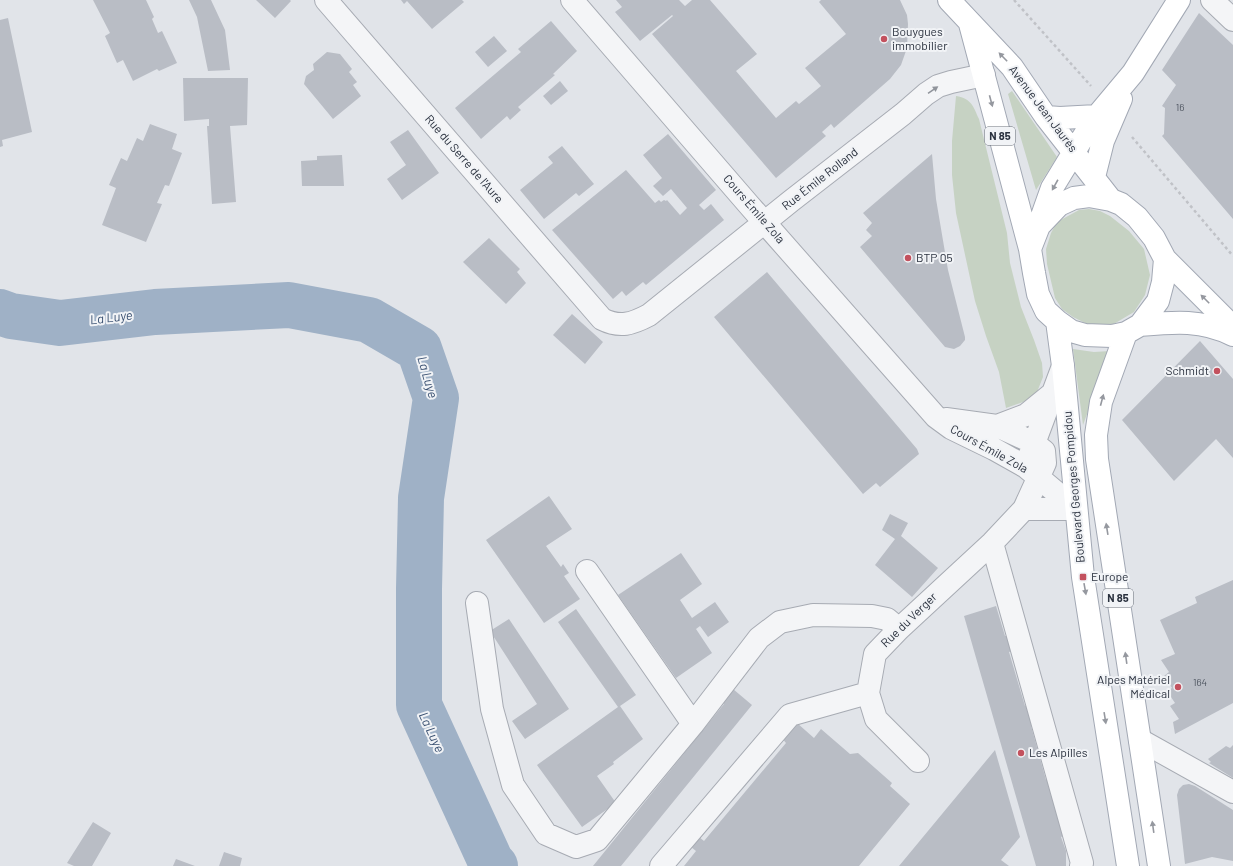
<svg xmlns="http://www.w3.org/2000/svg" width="1233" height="866" viewBox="0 0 1233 866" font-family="Barlow,sans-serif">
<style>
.green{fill:#c6d2c3}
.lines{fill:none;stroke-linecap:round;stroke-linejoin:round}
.river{stroke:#9fb1c6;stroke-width:46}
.building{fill:#b9bdc5}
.minor-casing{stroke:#a7abb3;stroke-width:24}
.major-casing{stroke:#a2a8b4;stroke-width:24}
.path{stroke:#c0c2c7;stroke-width:2.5;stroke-dasharray:3 3;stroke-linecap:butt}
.minor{stroke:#f4f5f7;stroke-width:22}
.major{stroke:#fff;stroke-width:22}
.oneway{fill:#95989f}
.oneway2{fill:#90949b}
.poi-dot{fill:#c3515e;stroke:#f1f3f6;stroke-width:1.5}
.labels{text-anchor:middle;stroke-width:4;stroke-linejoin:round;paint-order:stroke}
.number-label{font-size:10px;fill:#4e5560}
.shield{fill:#f1f3f6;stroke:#666c76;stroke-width:1}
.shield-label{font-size:11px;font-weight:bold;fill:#2b323f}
.poi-label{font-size:12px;fill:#2b323f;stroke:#f1f3f6;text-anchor:start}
.street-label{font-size:12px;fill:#2b323f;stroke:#f1f3f6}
.water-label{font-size:13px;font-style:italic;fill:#384f70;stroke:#f1f3f6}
</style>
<rect width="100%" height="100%" fill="#e1e4e9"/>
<path class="green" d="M1012,91L1057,157L1036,190L1008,94Z
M956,96C972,99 973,106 979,119L1007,233L1010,263L1021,307L1034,340L1042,363L1043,377L1037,392L1026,401L1006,408L999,372L986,336L975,301L956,213L952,175V141Z
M1089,209L1100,211L1110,216L1129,231L1144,249L1150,275L1145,295L1134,312L1112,325L1091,326L1073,317L1062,309L1055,298L1047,264L1046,249L1051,233L1057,222L1079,210Z
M1073,349L1094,352L1110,351L1083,425Z"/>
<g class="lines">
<path class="river" d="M0,312L11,316L60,323L155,312L289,305L369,320L419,349L436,398L421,498L419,589V705L491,862L495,866"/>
</g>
<path class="building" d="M93,0H146L154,17L152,19L158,33L162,31L177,63L159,71L157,69L133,81L123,60L117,63L105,36L110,33Z
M189,0H211L225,30L230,70L208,71L197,17Z
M256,0H290L291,1L275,18Z
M401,0H462L464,2L432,29L407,1L404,4Z
M616,0H679L685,6L692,0H710L757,54L736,71L776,118L796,101L799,104L821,86L805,68L846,34L819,2L821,0H900L907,15L908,24L907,48L901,65L890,79L834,128L831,124L822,132L826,136L776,178L652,34L673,16L672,15L640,41L615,12L622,7Z
M1199,13L1233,45V219L1162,136L1164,134L1165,108L1162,106L1176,85L1162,70Z
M8,18L32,132L2,140L3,146L0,147V20Z
M551,21L577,51L553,74L555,75L518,107L521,110L510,120L507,116L481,139L455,108L521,52L518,49Z
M494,36L507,51L488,67L475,52Z
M327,52L340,54L352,69L349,72L357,82L353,85L361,96L333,119L304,84L306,76L314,70L313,64Z
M183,78H248L247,125L230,126L236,202L212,204L207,126H209V119L184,121Z
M560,81L568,91L551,105L543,96Z
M150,124L177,134L172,149L182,153L169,186L165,185L157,203L162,204L146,242L102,225L116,188L109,185L121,158L127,161L137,138L143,141Z
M408,130L439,173L402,200L387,179L406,165L390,142Z
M668,134L716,190L699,205L704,210L711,204L724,220L646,285L643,282L626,296L622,291L613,299L552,230L626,170L655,203L659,200L661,202L664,200L666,201L667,200L680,215L687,208L671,189L663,196L653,186L662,178L643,155Z
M562,146L594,184L579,196L576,193L544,219L520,190L553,163L548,157Z
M932,154L936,199L948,270L965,337V340L960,346L954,349L945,347L860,247L872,236L866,230L872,223L863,213Z
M342,155L344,186H302L301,161L317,160V156Z
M489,238L520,269L517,272L526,283L506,304L463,262Z
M767,272L917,449L919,454L880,487L876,483L863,494L714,317Z
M572,314L603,342L585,364L553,335Z
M1200,341L1233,379V458L1216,439L1174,481L1122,420Z
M549,496L572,529L546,546L561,567L563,564L569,573L564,576L580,599L544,623L486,540Z
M890,514L908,523L901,536L938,568L912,597L875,565L895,539L882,530Z
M681,553L702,584L680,600L692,618L715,602L729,622L708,637L700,626L696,629L712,653L676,678L618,595Z
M1233,580V703L1175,734L1173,722L1179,719L1170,706L1175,703L1167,691L1172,688L1164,676L1169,672L1161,660L1175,654L1160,620L1197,603L1195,597Z
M996,606L1005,636H1007L1012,651L1009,652L1025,706L1028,705L1034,725L1031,726L1046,780H1050L1054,796L1052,797L1063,836L1061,837L1066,851V866H1036L964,616Z
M576,609L636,695L620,706L643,739L613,762L614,764L597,776L616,803L582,827L537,765L618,707L558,622Z
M509,619L569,709L525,739L512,721L537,704L490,631Z
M733,689L752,705L621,866H593L724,704L722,702Z
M797,723L814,738L821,729L850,754L858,753L892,783L890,786L910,804L859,866H684L696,851L686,843L694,833L704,841L786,743L781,737Z
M1233,745V778L1209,763L1211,762L1208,759L1226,746L1230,748Z
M995,750L1020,837L1001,860L1009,866H899Z
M1189,784L1195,786L1233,810V861L1212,857L1185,864L1177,795L1179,789L1183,785Z
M93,822L111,833L92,866H74L67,863Z
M224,852L242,858L240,866H219Z
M176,859L195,866H173Z"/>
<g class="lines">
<defs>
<path id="minor" d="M326,0L602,319C620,328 632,324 649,315L791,201L903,114L926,94L938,86L951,82L984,75
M572,0L749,205L936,417L951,428L994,449L1026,467L1076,509
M1212,0L1233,20
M946,419L997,426L1026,415L1053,393
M1029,457L1063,366
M1024,509H1076
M992,543L1082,863L1081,866
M587,571L693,724
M477,603L492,709L513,785L546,834L576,847L597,840L693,724L759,638L780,622L813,615L872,616L887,619L899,629
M1140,740L1233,792
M918,761L876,719L868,693L875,654L899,629L992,543L1024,509L1045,463L1044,451L1034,443L997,426
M661,866L790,715L868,693"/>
<path id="major" d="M949,0L1012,67L1046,117L1111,200
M970,24L1030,249
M1046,117L1060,118L1097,116
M1094,177L1103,141L1121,99
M1089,196L1111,200L1121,204L1137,217L1154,238L1165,259L1163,282L1158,301L1140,325L1126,333L1112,336L1085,335L1071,331L1057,321L1046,311L1038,294L1034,273L1030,249L1039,226L1059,205L1074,198Z
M1041,219L1052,188L1080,142L1097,116L1133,73L1179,0
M1165,259L1233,327
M1057,321L1063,366L1083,577L1128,866
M1140,325C1173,322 1202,319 1233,335
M1126,333L1101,402L1096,435L1097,459L1159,866"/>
</defs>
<use href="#minor" class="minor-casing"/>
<use href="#major" class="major-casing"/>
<path class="path" d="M1014,0L1091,86
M1132,137L1233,256"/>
<use href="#minor" class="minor"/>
<use href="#major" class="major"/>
</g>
<defs><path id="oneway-solid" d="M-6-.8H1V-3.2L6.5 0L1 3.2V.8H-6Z"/></defs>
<g class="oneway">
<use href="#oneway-solid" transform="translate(1003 57) rotate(-134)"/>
<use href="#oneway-solid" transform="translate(991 101) rotate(75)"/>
<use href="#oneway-solid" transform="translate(1055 185) rotate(119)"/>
<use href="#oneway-solid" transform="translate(1205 299) rotate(-135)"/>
<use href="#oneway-solid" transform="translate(1102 400) rotate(-75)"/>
<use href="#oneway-solid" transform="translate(1107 529) rotate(-99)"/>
<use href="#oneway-solid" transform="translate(1085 589) rotate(80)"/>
<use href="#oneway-solid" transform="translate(1126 658) rotate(-98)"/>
<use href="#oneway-solid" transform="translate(1105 718) rotate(81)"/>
<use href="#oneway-solid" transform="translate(1153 827) rotate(-98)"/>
</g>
<use class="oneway2" href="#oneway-solid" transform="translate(933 90) rotate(-34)"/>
<g class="poi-dot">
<circle cx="884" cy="39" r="4"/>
<circle cx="908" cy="258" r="4"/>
<circle cx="1217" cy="371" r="4"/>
<rect x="1079" y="573" width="8" height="8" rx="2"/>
<circle cx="1178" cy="687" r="4"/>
<circle cx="1021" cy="753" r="4"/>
</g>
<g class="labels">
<g class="number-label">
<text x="1180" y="111">16</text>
<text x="1200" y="686">164</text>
</g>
<g class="shield">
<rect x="985" y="127" width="30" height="18" rx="3"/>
<rect x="1103" y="589" width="30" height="18" rx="3"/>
</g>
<g class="shield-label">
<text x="1000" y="140">N 85</text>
<text x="1118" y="602">N 85</text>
</g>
<g class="poi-label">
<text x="892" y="36">Bouygues<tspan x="892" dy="14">immobilier</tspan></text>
<text x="916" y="262">BTP 05</text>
<text x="1209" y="375" text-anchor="end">Schmidt</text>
<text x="1091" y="581">Europe</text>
<text x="1170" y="684" text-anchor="end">Alpes Matériel<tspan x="1170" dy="14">Médical</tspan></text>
<text x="1029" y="757">Les Alpilles</text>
</g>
<g class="street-label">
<text transform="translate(1043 109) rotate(53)" y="4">Avenue Jean Jaurès</text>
<text transform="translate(464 159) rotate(49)" y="4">Rue du Serre de l'Aure</text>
<text transform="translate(820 179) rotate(-38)" y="4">Rue Émile Rolland</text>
<text transform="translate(754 209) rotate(49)" y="4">Cours Émile Zola</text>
<text transform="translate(989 449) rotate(29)" y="4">Cours Émile Zola</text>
<text transform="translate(1074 487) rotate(-95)" y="4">Boulevard Georges Pompidou</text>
<text transform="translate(909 620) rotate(-44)" y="4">Rue du Verger</text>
</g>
<g class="water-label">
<text transform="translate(111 317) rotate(-7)" y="5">La Luye</text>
<text transform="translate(428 377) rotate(74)" y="5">La Luye</text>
<text transform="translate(432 732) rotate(65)" y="5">La Luye</text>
</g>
</g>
</svg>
